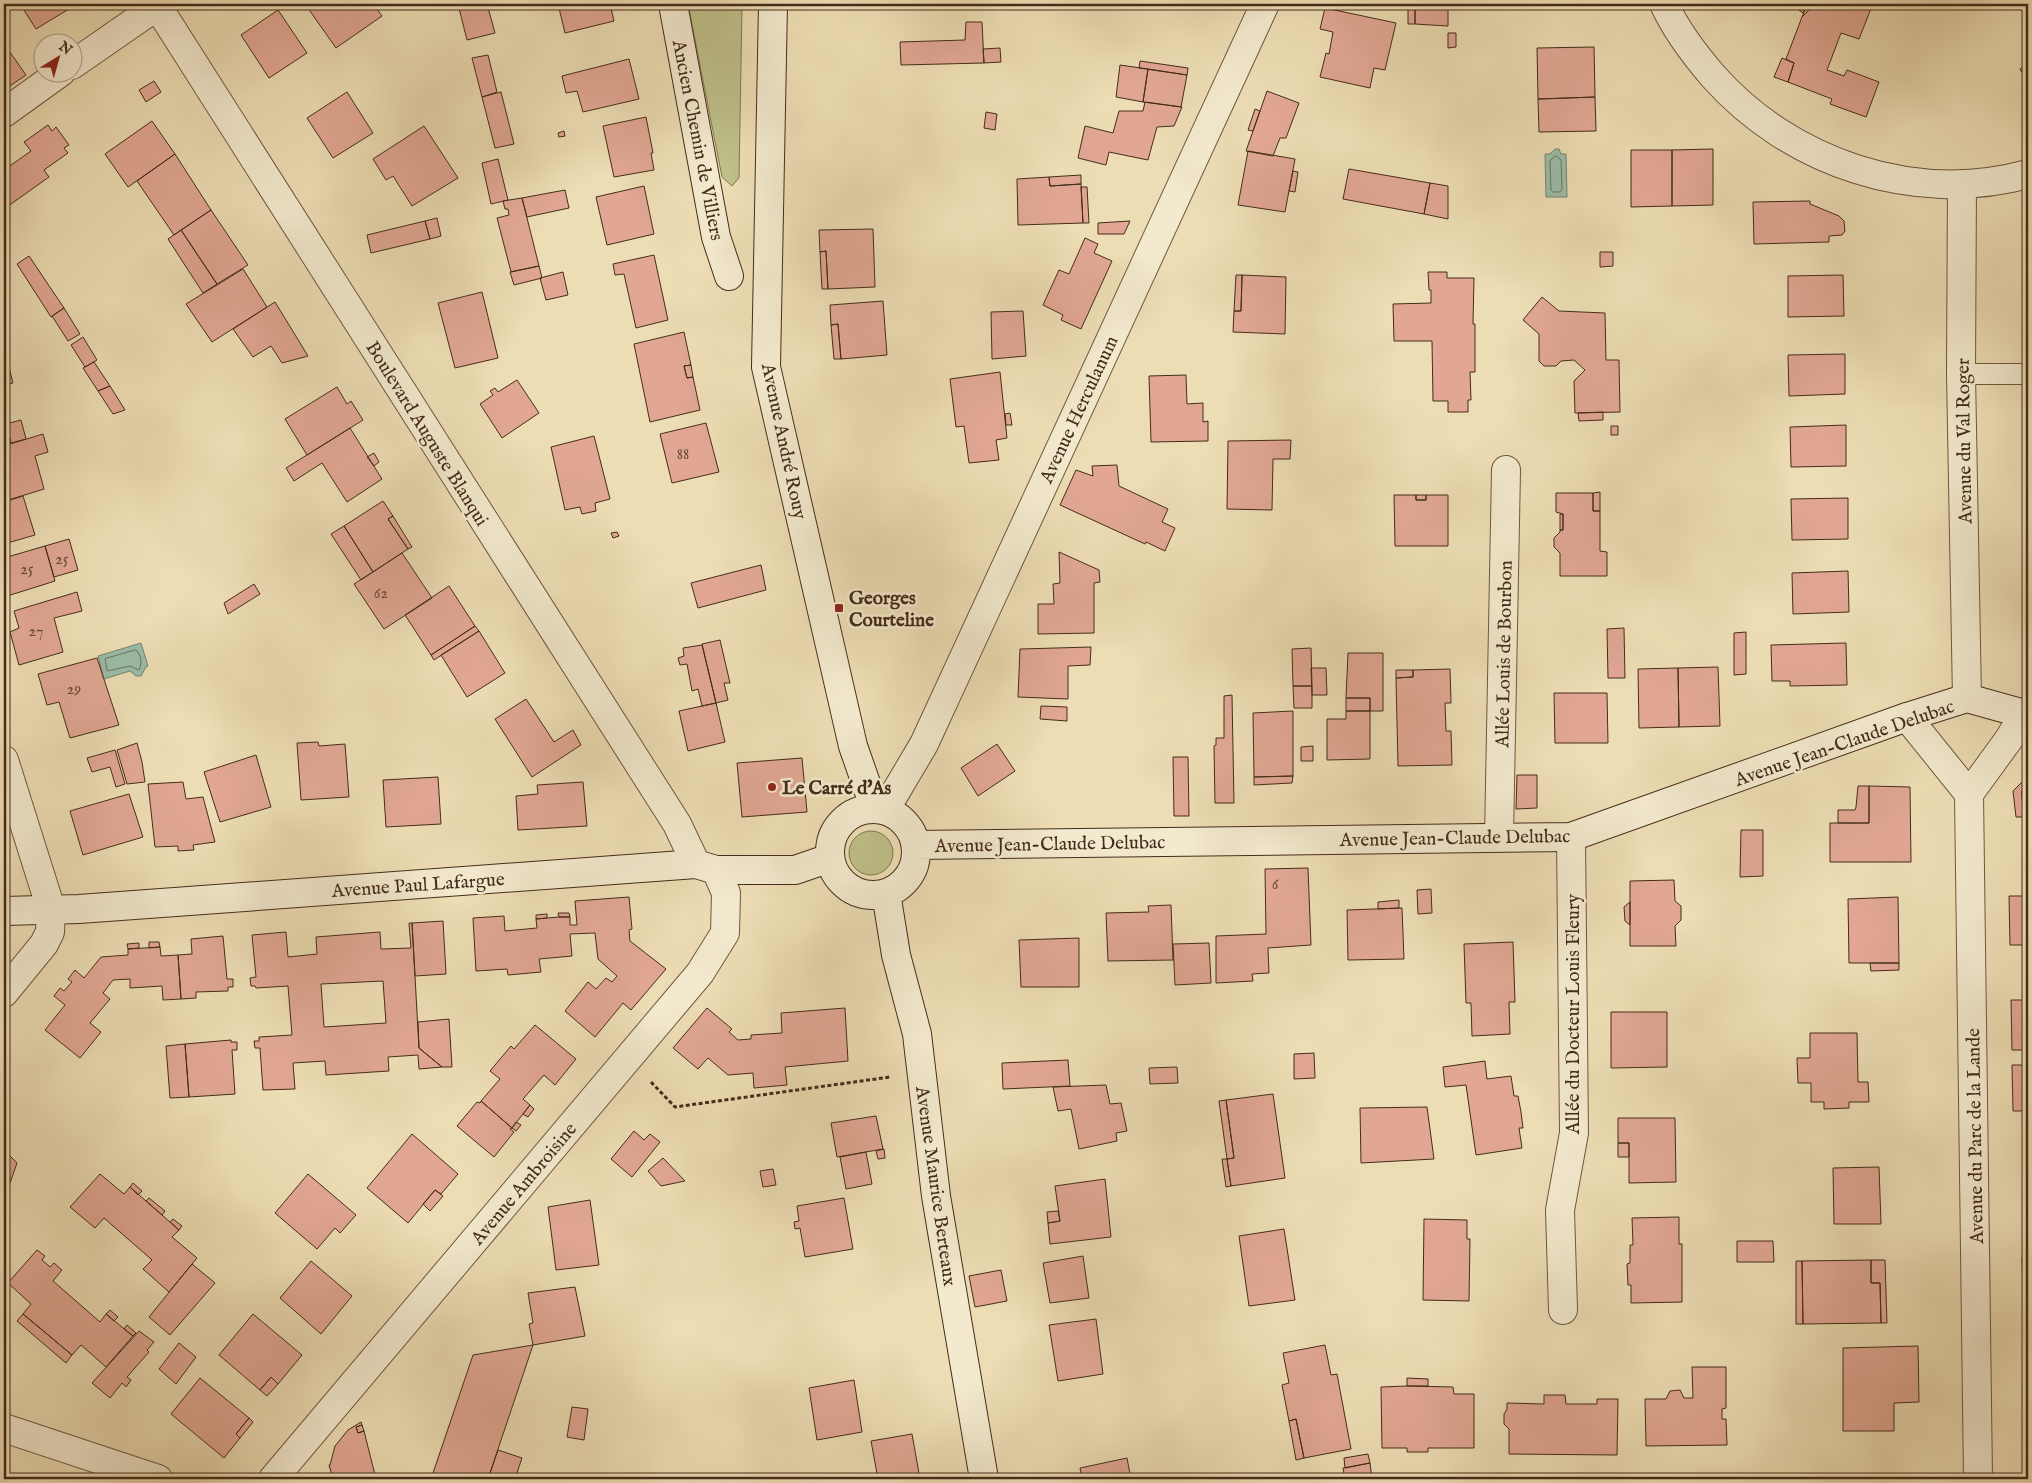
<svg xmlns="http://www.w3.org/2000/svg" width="2032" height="1483" viewBox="0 0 2032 1483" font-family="'IM FELL English',serif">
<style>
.green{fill:#bebf89;stroke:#817652}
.water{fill:#9abda7;stroke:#78836f}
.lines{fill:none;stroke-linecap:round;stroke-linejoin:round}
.shore{stroke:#6f7460;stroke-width:1}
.building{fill:#e1a793;stroke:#442c1a;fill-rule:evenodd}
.lane-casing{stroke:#6e5840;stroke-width:22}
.street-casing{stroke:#6e5840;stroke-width:30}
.secondary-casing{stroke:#442c1a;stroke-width:30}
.path{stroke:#442c1a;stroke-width:3;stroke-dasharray:4 2.5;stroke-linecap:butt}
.lane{stroke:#f3e9ce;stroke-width:20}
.street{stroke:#f3e9ce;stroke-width:28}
.secondary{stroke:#f3e9ce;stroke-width:28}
.poi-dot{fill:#8f2418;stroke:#f3e9ce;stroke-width:2}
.labels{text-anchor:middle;stroke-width:5;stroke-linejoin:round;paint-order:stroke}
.number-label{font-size:16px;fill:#6b4b38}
.street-label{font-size:19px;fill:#442c1a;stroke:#f3e9ce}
.poi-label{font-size:19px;font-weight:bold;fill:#442c1a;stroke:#f3e9ce;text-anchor:start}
</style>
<rect width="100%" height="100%" fill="#edddb4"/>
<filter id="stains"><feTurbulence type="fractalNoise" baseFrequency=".004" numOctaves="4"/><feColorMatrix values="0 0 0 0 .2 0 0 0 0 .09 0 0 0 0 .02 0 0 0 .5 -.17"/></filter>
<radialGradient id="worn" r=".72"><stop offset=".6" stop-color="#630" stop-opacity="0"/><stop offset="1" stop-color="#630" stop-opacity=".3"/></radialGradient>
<path class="green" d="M688,4H742L739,178L732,186L722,177Z
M849 853a22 22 0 1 1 44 0a22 22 0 1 1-44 0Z"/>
<path class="water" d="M1555,149H1559L1561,154H1566L1567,197H1546L1545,154H1550Z
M141,643L148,666L146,667L141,676H136L130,671L104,679L98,656Z"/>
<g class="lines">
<path class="shore" d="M1556,156L1561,160L1562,189L1560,192H1553L1551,190L1550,161Z
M136,650C142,655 142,664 139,670L130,666L107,671L105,659Z"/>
</g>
<path class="building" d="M20,4H77L36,29Z
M305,4H373L382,16L336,48Z
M458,4H487L495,33L467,40Z
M558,4H610L614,21L565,33Z
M1408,4H1415V24H1408Z
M1415,4H1448V26L1415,24Z
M1790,4H1805L1807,5L1803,13Z
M1805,4H1815L1802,17L1807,5Z
M1815,4H1866L1872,6L1859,39L1841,33L1827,70L1844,76L1847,70L1879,82L1866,117L1830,104L1832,99L1788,82L1794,63L1786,59L1802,17Z
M1325,8L1396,23L1385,70L1374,68L1370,88L1320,77L1326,53L1329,54L1333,32L1320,29Z
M278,10L307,53L269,78L241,35Z
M966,22H982L984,63L901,65L900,42L965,40Z
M1448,33H1456V47L1448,48Z
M1594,47L1595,97L1538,99L1537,48Z
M7,48L26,75L4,90V50Z
M1000,48L1001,62L984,63L983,49Z
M488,55L497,92L482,97L472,58Z
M1782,58L1794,63L1788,82L1774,77Z
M629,59L639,99L583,112L577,91L566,93L562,76Z
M1140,61L1188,68L1187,75L1139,68Z
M2028,64V83L2020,69Z
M1120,65L1148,69L1143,102L1116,97Z
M1148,69L1187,75L1181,107L1143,102Z
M154,81L161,92L146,102L139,90Z
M1267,91L1299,103L1286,138H1280L1273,156L1246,151Z
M347,92L373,133L333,158L307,118Z
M501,92L514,144L495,148L482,97Z
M1595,97L1596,131L1539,132L1538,99Z
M1145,102L1182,107L1174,126L1157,127L1148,160L1109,152L1106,165L1078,158L1085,126L1113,133L1119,111H1143Z
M1255,109L1260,111L1253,131L1248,130Z
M986,112L997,114L995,130L984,128Z
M646,117L653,153H651L654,170L614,177L603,126Z
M152,121L175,154L128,187L105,154Z
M48,125L52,131L56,127L69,145L64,148L68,153L44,170L49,177L4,209V170L31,151L24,142Z
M424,126L458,178L412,206L393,176L386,180L373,159Z
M564,131L565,136L559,137L558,133Z
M1713,149V205L1672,206V150Z
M1631,150H1672V206L1631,207Z
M1248,151L1295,159L1285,212L1238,205Z
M175,154L211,210L174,235L137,181Z
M498,159L508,200L491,204L482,163Z
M1349,169L1430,183L1424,214L1343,199Z
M1293,171L1298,172L1295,192L1289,191Z
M1081,175V184L1050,186L1049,177Z
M1049,177L1050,186L1081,184L1083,223L1018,225L1017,179Z
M1430,183L1448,186V219L1424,214Z
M644,186L654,234L607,245L596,197Z
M1081,187H1087L1089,223H1083Z
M565,190L569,208L527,217L522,198Z
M522,198L539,266L511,272L497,218L509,215L508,209H505L503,201Z
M1810,201V204L1839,216L1844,221L1845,231L1842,235L1829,236V242L1754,244L1753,202Z
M211,210L248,265L217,284L181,230Z
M437,218L441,236L430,239L425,221Z
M425,221L430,239L371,253L367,235Z
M1130,221L1124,234H1098V223Z
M873,229L875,287L828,289L826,251L820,252L819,230Z
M181,230L217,284L203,293L168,239Z
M1085,238L1098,244L1094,253L1112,261L1081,329L1061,320L1063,315L1043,305L1059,270L1069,274Z
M826,251L828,289H822L820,252Z
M1600,252H1613V266L1600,267Z
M654,255L668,320L636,328L624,274L615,275L613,264Z
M29,256L64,308L51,317L17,264Z
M539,266L542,278L514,285L510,272Z
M243,269L267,307L212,342L186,304Z
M563,272L568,295L546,300L540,278Z
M1428,272H1447V278H1474L1473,324H1475V372H1470L1471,400H1468V412H1448V401H1433L1432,341H1394L1393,304L1431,303V290H1429Z
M1236,275H1242L1241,311H1234Z
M1242,275L1286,277L1285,334L1233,332L1234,311H1241Z
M1843,275L1844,316L1788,317V276Z
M482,292L498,358L455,368L438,303Z
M1542,297L1559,311L1605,313L1606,360H1619L1620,412L1575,413L1574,381L1585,370L1574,360L1561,361L1556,366H1544L1539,361V334L1523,320Z
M883,301L887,355L841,359L838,324L831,325L830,305Z
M275,302L308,356L282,363L271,346L253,357L233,329Z
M64,308L80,334L68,341L52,316Z
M1023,311L1026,356L992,359L991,312Z
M838,324L841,359H834L831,325Z
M684,332L691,365L684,366L687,378L693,377L700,410L650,422L634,344Z
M83,337L97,360L85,367L71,345Z
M4,348L13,383L4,385Z
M1845,354V394L1789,396L1788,355Z
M94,362L110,386L98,391L83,368Z
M691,365L693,377L687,378L684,366Z
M1000,372L1007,438L996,440L999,460L969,463L964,426L956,427L950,379Z
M1186,375L1187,404L1203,403V422L1208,421V441L1151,442L1149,376Z
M517,380L539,413L502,438L480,404L493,395L490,391L495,388L498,392Z
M110,386L125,410L113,414L98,391Z
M337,387L347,404L351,401L363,420L307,455L285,419Z
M1603,412V420L1579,421L1578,413Z
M1010,413L1012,425H1006L1005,414Z
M4,415L11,443L4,446Z
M21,420L26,439L11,443L6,424Z
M706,423L719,472L672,483L660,434Z
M1846,425V466L1791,467L1790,427Z
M1611,426H1618V435H1611Z
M350,428L382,479L347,502L322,463L294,481L286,468Z
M43,434L48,452L35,456L44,489L5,501L4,495V446Z
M594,436L610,499L595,503L596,511L582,514L580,507L565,510L551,447Z
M1291,440L1290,459H1273L1272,510L1227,509L1228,441Z
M374,453L379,462L374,466L367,457Z
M1117,465L1119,486L1168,509L1162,522L1175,528L1165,551L1146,542L1145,544L1060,505L1076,470L1093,476L1092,466Z
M1600,492V511H1593V493Z
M1556,493H1593V511H1600V551L1607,552V576H1560V553L1554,547V538L1560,532V530H1563V514L1556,512Z
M1394,495H1416V500H1426V495H1448V546H1395Z
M1416,495H1426V500H1416Z
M23,496L35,535L4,544V502Z
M1848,498V539L1792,540L1791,499Z
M383,501L393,516L388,519L408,549L373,572L344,526Z
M1560,514H1563V530H1560Z
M393,516L412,547L408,549L388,519Z
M344,526L373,572L361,580L331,534Z
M617,532L619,536L613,538L611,533Z
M69,539L78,570L54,577L45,546Z
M45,546L55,581L4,597V558Z
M1059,552L1099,570L1100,582L1094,583V633L1038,634V604H1054L1053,584L1060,583Z
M402,553L432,598L384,629L354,584Z
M761,565L766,590L698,608L691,583Z
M1848,571L1849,612L1793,614L1792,573Z
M254,584L260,594L228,614L224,603Z
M449,586L475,626L431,655L405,615Z
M77,592L82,611L54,618L63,652L19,665L10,632L19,628L14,611Z
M475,626L479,631L434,660L431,655Z
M1624,628L1625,678H1608L1607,629Z
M479,631L505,673L467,697L441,655Z
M1746,632V674L1734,675V633Z
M720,640L730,683H724L728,700L716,703L702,644Z
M1846,643L1847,685L1790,686V681H1772L1771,645Z
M702,645L716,703L702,706L698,689L692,691L687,664L680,665L678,658L684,656L683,648Z
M1091,647L1090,665L1068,666V699L1018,697L1020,649Z
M1311,648L1312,686H1293L1292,649Z
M1348,653H1383V711H1370V698H1346Z
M97,658L119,725L70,738L59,702L47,705L38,674Z
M1718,667L1720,726L1679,727L1678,668Z
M1311,668H1326L1327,695H1312Z
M1678,668L1679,727L1639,728L1638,669Z
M1450,669L1451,703H1445L1446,731H1451L1452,765L1398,766L1396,678L1413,677V670Z
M1396,670H1413V677L1396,678Z
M1293,686H1312V708H1294Z
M1554,693H1607L1608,743H1555Z
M1232,695L1234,803H1215L1214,746L1216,745V738H1224V696Z
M1346,698H1370V711H1346Z
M526,699L554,742L573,730L581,745L532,777L495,719Z
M716,703L725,742L688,751L679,711Z
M1041,706L1067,707V721L1040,719Z
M1293,711V776L1254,777L1253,713Z
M1346,711H1370V759L1327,760V719H1346Z
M318,742L319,746L345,744L349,797L301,800L297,743Z
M137,743L142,762L145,782L127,784L117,750Z
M997,744L1015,771L978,796L961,768Z
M1313,746V761H1301V747Z
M115,750L125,784L116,787L110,767L92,772L87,758Z
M256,755L271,807L220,822L204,772Z
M1173,757H1188L1189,816H1174Z
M802,758L807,812L742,817L737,763Z
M1517,775H1537V808L1516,809Z
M1293,776L1292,783L1254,785V777Z
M438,777L441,824L386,827L383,780Z
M183,782L186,799L203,797L215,842L193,845L194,850L178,851V846L155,847L148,784Z
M583,782L587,826L518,830L516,796L538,794L537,785Z
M2022,782H2028V791H2022L2023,817H2016L2013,791Z
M1858,786H1869V823H1838V810H1855L1856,807Z
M1869,786L1910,787L1911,862H1830V823H1869Z
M2022,791H2028V837H2024Z
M129,794L143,837L83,855L70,811Z
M1741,830H1763V876L1740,877Z
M1308,868L1311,945L1268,948L1269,973L1252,974L1253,981L1216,983V936L1266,934L1265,869Z
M1674,880L1675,901L1681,906V920L1675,926L1676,946H1630V881Z
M1431,889L1432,913L1418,914L1417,890Z
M2009,896H2028V945H2010Z
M629,897L632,929L629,930L630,941L666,969L631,1010L623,1003L595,1037L565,1011L588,982L596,989L606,978L612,982L617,976L598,959L595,933L570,934L572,956L539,959L541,972L508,975L507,969L476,971L473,918L504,916L505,931L537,928L536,919L559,917H570V925H577L575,901Z
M1898,897L1899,963H1849L1848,899Z
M1399,900V908L1378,909V902Z
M1630,902V925L1625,921L1624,907Z
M1171,905L1173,960L1108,961L1106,913L1149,912L1148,906Z
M1402,908L1404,959L1348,960L1347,910Z
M558,913H569L570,917H559Z
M547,914V918L536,919V915Z
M443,921L446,974L415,976L412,923Z
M409,923H412L419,1048L442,1067L419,1069L418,1055L388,1057L389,1071L326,1075L325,1061L293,1063L295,1089L263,1090L260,1048H255L254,1041H259V1037L292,1035L288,986L256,988L255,986H251L250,978L256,977L252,935L286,932L288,957L317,954L316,937L380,932L381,949L411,948ZM383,981L386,1023L324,1027L321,984Z
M223,936L227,979H233V987H228V991L196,992V998L181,999L178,955L192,954L191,939Z
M1079,938V987H1021L1019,940Z
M149,942H159L160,947L149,948Z
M1513,942L1515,1002H1509L1510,1034L1472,1036L1471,1003H1466L1464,944Z
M139,943V948L128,949L127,944Z
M1209,943L1211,983L1175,985L1173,944Z
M160,947L161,956L178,955L181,999L163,1000L162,986L130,988V979L113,980L103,993L110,999L90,1023L101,1032L80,1058L45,1030L65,1005L54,996L60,988L64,991L72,982L68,979L75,970L84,978L101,957L128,955V949Z
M1870,963H1899V970L1871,971Z
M2011,1000H2028V1050H2012Z
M707,1008L732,1029L729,1032L738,1040L751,1039V1035L782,1033L781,1013L845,1008L848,1061L785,1067L787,1085L754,1088L753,1073L728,1075L708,1058L698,1069L673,1048Z
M1611,1012H1667V1067L1611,1068Z
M449,1019L452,1067H442L419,1048L418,1022Z
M535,1025L576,1059L555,1085L544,1075L523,1099L530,1105L512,1128L481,1101L500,1079L490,1071L511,1046L514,1049Z
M1810,1033H1857L1858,1082H1868L1869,1102H1849V1108L1824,1109V1102H1811V1083H1798L1797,1058H1810Z
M231,1040V1042H237V1050H232L235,1094L189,1097L185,1044Z
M185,1044L189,1097L170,1098L166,1046Z
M1314,1053L1315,1078L1294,1079V1054Z
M1068,1060L1070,1086L1003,1089L1002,1063Z
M1485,1061L1487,1079L1511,1076L1514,1096H1518L1521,1112L1523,1128H1519L1522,1148L1476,1155L1466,1085L1445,1087L1443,1067Z
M2012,1065H2028V1111H2013Z
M1177,1067L1178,1083L1150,1084L1149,1068Z
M1106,1085L1110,1104L1121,1103L1127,1131L1116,1133L1117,1141L1079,1149L1071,1109L1058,1111L1053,1087Z
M1273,1094L1285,1178L1231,1186L1227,1159L1234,1158L1226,1100Z
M1226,1100L1234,1158L1227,1159L1219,1101Z
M481,1101L512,1128L510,1129L514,1132L494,1157L457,1126L477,1102L480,1103Z
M530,1105L534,1109L528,1117L523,1114Z
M1427,1107L1434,1159L1361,1163L1360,1108Z
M876,1116L883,1149L837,1157L831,1123Z
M1618,1118H1675L1676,1182L1629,1183V1143H1618Z
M516,1122L521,1125L516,1131L512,1128Z
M634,1131L644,1140L650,1134L660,1142L632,1177L611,1159Z
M412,1134L458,1174L441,1194L435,1190L408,1223L367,1188Z
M1618,1143H1629V1157H1618Z
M884,1149L885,1158L878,1159L876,1151Z
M4,1150L17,1163L10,1183L4,1178Z
M866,1152L872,1184L846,1189L840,1157Z
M663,1158L685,1181L661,1186L648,1171Z
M1222,1159H1227L1231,1186L1226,1187Z
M1879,1167L1881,1224H1834L1833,1168Z
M773,1169L776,1185L763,1187L760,1171Z
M100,1174L124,1194L130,1187L170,1222L179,1230L172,1237L197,1258L169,1292L143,1269L152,1260L104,1218L95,1228L70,1207Z
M308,1174L356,1215L340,1233L335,1228L317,1249L275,1213Z
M1105,1179L1111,1237L1050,1244L1048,1223L1060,1221L1055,1186Z
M133,1183L142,1191L138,1195L130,1187Z
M435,1190L443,1196L430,1211L423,1204Z
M149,1198L165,1211L162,1215L146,1201Z
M844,1198L853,1249L805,1257L800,1228L795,1229L794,1222L799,1221L797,1206Z
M590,1200L599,1265L556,1270L548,1207Z
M1058,1211L1060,1221L1048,1223L1047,1212Z
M1679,1217V1244H1682V1302L1631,1303V1285H1628L1627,1264L1630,1263V1245H1633L1632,1218Z
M173,1219L182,1226L179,1230L170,1222Z
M1424,1219L1467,1220V1239H1470L1469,1301L1423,1300Z
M1284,1229L1295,1300L1249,1306L1239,1236Z
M1737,1241H1773L1774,1262H1737Z
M37,1250L45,1256L42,1260L50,1267L54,1263L62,1270L53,1281L100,1322L106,1314L133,1336L106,1367L81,1345L72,1355L23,1314L31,1304L8,1283Z
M1083,1256L1089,1298L1050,1303L1043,1263Z
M2022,1258H2028V1287H2023Z
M1871,1260H1885L1887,1323H1881L1880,1283H1871Z
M1871,1260V1283H1880L1881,1323L1803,1324L1802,1261Z
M311,1261L352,1296L321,1334L280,1298Z
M1796,1261H1802L1803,1324H1796Z
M192,1264L215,1283L170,1335L149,1317Z
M1001,1270L1007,1301L975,1307L969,1276Z
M575,1287L585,1336L533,1345L529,1324L533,1323L528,1293Z
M110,1310L118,1317L114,1321L106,1314Z
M23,1314L72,1355L66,1363L17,1321Z
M253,1314L302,1355L278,1384L271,1377L260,1390L219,1355Z
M1096,1319L1103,1374L1058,1381L1049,1325Z
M127,1325L136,1333L133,1336L124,1329Z
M139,1331L154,1342L147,1350L149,1352L127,1377L131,1380L126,1387L122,1383L110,1398L92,1383Z
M179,1343L196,1357L176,1384L159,1369Z
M533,1345L488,1479H431L473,1355Z
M1325,1345L1331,1375L1337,1374L1351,1449L1304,1458L1296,1419L1289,1421L1282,1385L1289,1383L1283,1353Z
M1918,1346L1919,1402L1894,1403V1431H1843V1348Z
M1692,1367H1726V1408L1722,1409V1419H1726L1727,1445L1646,1446L1645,1399H1666L1670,1391L1680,1390L1684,1398H1693Z
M271,1377L278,1384L267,1396L260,1390Z
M200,1378L249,1418L236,1434L240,1438L224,1458L171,1414Z
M1407,1378L1428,1379V1386H1407Z
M854,1380L862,1432L817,1440L809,1388Z
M1407,1386L1453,1387L1454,1394H1474V1448H1428V1452H1407V1448H1382L1381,1387Z
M1544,1395H1565L1566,1404H1597V1399H1618L1617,1455L1509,1454V1429L1504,1424V1414L1507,1409V1403L1544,1404Z
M572,1407L588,1409L584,1440L567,1437Z
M249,1418L253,1422L240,1438L236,1434Z
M1296,1419L1304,1458L1296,1460L1289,1421Z
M361,1422L362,1425L356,1427L358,1433L364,1431L376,1479H333L329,1465H330L335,1446L348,1430Z
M362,1425L364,1431L358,1433L356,1427Z
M912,1434L920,1479H878L871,1441Z
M498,1450L522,1458L515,1479H488Z
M1368,1454L1370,1463L1345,1468L1344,1458Z
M1127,1458L1131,1479H1082L1080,1468Z
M1370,1463L1372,1479H1345L1343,1468Z
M1903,1476V1479H1863V1477Z"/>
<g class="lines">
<defs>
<path id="lane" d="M1961,374H2028"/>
<path id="street" d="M156,4L677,824L696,864
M1664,4C1676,30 1694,54 1713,76C1790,163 1914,205 2028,174
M72,65L160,4
M4,113L61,72
M1962,184L1961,374L1967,698
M1907,717L1969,794
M4,760L51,909L50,932L44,944L4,993
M885,810L924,744L1265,4
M1499,837L1506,470
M1563,1310L1560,1210L1574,1133L1571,837
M4,1428L158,1479
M273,1479L700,973L725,933L726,893L716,870
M1978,1479L1969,794L2009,739L2024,714"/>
<path id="secondary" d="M673,4L716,237L729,276
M773,4L766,367L853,746L875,809
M830 852a43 43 0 1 1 86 0a43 43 0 1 1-86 0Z
M916,845L1571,837L1907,717L1967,698L2028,715
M886,893L896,955L917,1034L936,1196L984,1479
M4,911L79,909L696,864L716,870H795L830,858"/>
</defs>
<use href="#lane" class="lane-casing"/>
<use href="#street" class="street-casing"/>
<use href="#secondary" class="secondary-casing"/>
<path class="path" d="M651,1082L675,1107L890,1077"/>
<use href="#lane" class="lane"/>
<use href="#street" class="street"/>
<use href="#secondary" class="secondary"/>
</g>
<g class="poi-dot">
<rect x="834" y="603" width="10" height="10" rx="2.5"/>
<circle cx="772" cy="787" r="5"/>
</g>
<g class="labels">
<g class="number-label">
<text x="683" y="459">88</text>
<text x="62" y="564">25</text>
<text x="27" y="574">25</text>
<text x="381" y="598">62</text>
<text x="36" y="636">27</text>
<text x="74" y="694">29</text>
<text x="1275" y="889">6</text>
</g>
<g class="street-label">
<text transform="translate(699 140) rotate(79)" y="7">Ancien Chemin de Villiers</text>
<text transform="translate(1078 409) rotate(-65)" y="7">Avenue Herculanum</text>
<text transform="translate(428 433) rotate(58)" y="7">Boulevard Auguste Blanqui</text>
<text transform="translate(785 441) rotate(78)" y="7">Avenue André Rouy</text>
<text transform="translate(1963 441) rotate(-91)" y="7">Avenue du Val Roger</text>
<text transform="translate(1503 654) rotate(-89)" y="7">Allée Louis de Bourbon</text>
<text transform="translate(1844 742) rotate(-19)" y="7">Avenue Jean-Claude Delubac</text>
<text transform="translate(1455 837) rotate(-1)" y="7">Avenue Jean-Claude Delubac</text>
<text transform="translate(1050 843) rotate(-1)" y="7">Avenue Jean-Claude Delubac</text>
<text transform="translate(418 884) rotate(-4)" y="7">Avenue Paul Lafargue</text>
<text transform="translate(1572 1014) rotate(-90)" y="7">Allée du Docteur Louis Fleury</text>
<text transform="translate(1974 1136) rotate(-91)" y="7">Avenue du Parc de la Lande</text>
<text transform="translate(523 1183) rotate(-50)" y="7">Avenue Ambroisine</text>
<text transform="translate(937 1186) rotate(82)" y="7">Avenue Maurice Berteaux</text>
</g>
<g class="poi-label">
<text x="849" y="604">Georges<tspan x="849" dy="22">Courteline</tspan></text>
<text x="782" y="794">Le Carré d'As</text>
</g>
</g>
<rect width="2032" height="1483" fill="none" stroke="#edddb4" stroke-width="20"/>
<rect x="5" y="5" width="2022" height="1473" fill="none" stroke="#442c1a" stroke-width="2.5"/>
<rect x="10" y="10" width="2012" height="1463" fill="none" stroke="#442c1a"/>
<g transform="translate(58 58) rotate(37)"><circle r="24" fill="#f3e9ce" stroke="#ad9d86"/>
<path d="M0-4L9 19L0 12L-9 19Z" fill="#8f2418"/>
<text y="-8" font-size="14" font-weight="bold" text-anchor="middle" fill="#442c1a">N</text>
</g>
<rect width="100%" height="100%" filter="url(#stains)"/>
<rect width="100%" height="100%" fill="url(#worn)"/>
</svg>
